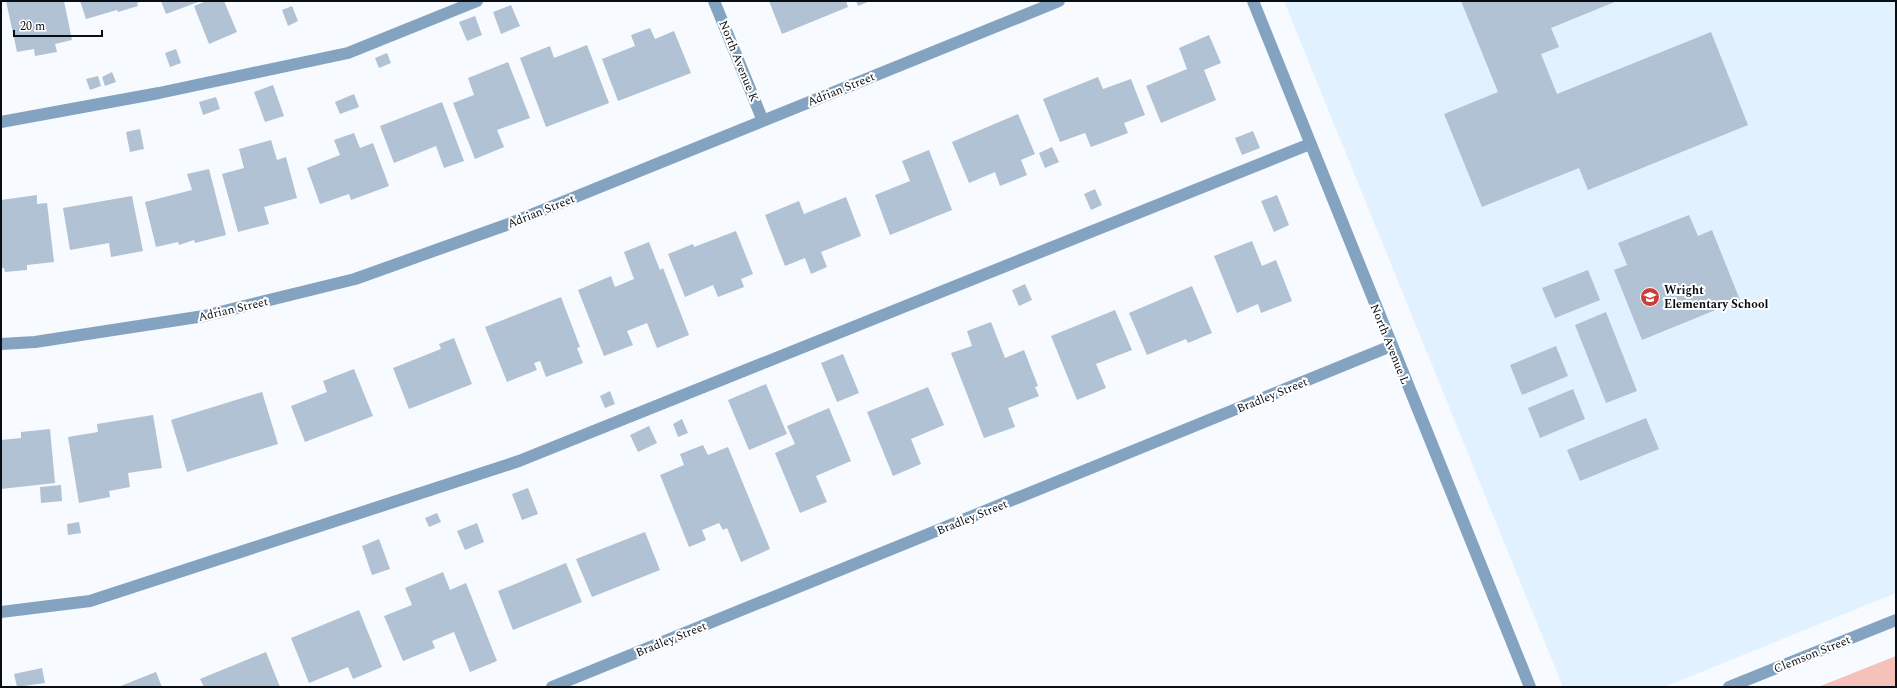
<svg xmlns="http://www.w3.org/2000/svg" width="1897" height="688" viewBox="0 0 1897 688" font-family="Spectral,serif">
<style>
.built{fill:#e2f1ff}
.green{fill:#f6c1bb}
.building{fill:#b0c2d3}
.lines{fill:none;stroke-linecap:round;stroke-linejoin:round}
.minor{stroke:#84a3c0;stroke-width:12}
.labels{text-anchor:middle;stroke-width:4;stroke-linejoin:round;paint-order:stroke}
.street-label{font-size:12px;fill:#080e14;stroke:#fff}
.poi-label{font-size:12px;font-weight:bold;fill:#080e14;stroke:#fff;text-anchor:start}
</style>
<rect width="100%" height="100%" fill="#f7fafe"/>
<path class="built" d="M1284,1H1896V593L1664,687H1563Z"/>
<path class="green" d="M1896,656V687H1818Z"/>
<path class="building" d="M6,1H64L72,40L55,44L57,52L35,56L34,49L17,52Z
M80,1H142L137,3L138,6L118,12L117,10L86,19Z
M161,1H201L166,14Z
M206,1H224L237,32L209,44L194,6Z
M769,1H846L848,7L782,34Z
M856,1H870L858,6Z
M1461,1H1617L1551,28L1559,47L1541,54L1557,94L1711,32L1748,125L1588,190L1579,168L1482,207L1444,114L1498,92Z
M511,5L520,26L501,34L493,12Z
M292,6L298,21L288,26L282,10Z
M475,16L482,35L467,41L459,22Z
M650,28L655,39L674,31L691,73L618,101L602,59L635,46L631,35Z
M1209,35L1221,63L1204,70L1216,100L1161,123L1146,86L1187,69L1179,48Z
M587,45L609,103L546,127L520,58L550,46L554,58Z
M176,49L181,63L170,67L165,53Z
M387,53L391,63L379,68L375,58Z
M508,62L530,118L497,130L504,147L475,159L453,103L474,95L468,78Z
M112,72L116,82L105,86L102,77Z
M98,76L101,86L90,90L86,79Z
M1098,77L1103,89L1131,79L1145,115L1124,123L1128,133L1091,147L1085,133L1060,142L1043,99Z
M273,85L284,116L265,122L254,92Z
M354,94L359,107L340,114L335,102Z
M216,97L220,109L203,115L199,102Z
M442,102L464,161L444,168L436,146L394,163L380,126Z
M1018,114L1035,154L1021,160L1027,175L1000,186L995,172L969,183L952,142Z
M140,129L144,149L130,152L126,132Z
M1253,131L1260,148L1242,155L1235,138Z
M354,133L360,148L373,143L389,186L351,200L349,194L320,204L307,168L340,155L334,140Z
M271,140L277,160L286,157L297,198L264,207L269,224L238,232L222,174L244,168L239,149Z
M1052,147L1059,162L1045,168L1039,153Z
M929,150L952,210L890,235L875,195L910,181L902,161Z
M209,169L226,235L195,243L194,240L179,245L178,242L156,247L145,202L192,190L187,174Z
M1095,189L1102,205L1091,210L1084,194Z
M37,195V204L47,203L54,262L27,265V270L5,272L4,268H1V200Z
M1277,195L1289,225L1274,232L1261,201Z
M132,196L143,251L111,257L109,243L70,250L63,208Z
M846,197L861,236L821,252L827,267L811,274L805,258L785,266L765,215L799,201L804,214Z
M1689,215L1698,236L1712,230L1740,300L1642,340L1614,270L1627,265L1618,243Z
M736,231L753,274L741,279L744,287L718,297L713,285L685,297L668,254L693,244L694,247Z
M1252,241L1262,266L1276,260L1292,301L1261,313L1258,304L1237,313L1214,256Z
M649,242L660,270L663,268L689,335L657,348L647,323L627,331L633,345L604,356L578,290L611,276L615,287L634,279L624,252Z
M1588,270L1600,300L1555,318L1542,288Z
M1025,284L1032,300L1019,306L1012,290Z
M1192,286L1212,333L1188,343L1186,339L1147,355L1129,313Z
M561,297L580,347L577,348L583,363L546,377L540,361L534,363L537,370L507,382L485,327Z
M1115,310L1132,350L1096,364L1106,388L1077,400L1051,336Z
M1606,312L1637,391L1606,403L1575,325Z
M991,322L1005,358L1024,350L1038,386L1035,387L1039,396L1008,408L1015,427L984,438L951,353L972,346L967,331Z
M454,338L472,384L409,409L393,368L441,349L439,344Z
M1556,346L1568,376L1522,395L1510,365Z
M843,354L859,393L837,402L821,363Z
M354,369L373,416L305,442L291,406L327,392L323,381Z
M766,384L787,434L749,450L728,400Z
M928,387L944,425L911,439L921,464L893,476L867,412Z
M1573,389L1585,419L1540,438L1528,408Z
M610,391L615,404L605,408L600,396Z
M262,392L278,444L187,472L171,420Z
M829,408L851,461L816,476L827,502L800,513L775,453L795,444L787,426Z
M153,415L162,468L128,473L130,487L109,491L110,497L79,503L68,437L98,432L97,424Z
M1646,418L1659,449L1580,481L1567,450Z
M682,419L688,433L678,437L673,424Z
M649,426L657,443L638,452L630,435Z
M50,429L55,483L1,489V440L21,438V432Z
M703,445L708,455L728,447L770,549L741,562L727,528L723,530L719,523L702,530L706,540L689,547L660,475L684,465L680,454Z
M61,485L62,501L41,503L40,487Z
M528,488L538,514L522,520L512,494Z
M437,513L441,522L429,527L425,518Z
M79,522L81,533L68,535L67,524Z
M477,523L484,542L465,550L457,531Z
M645,532L660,570L592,597L576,559Z
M379,539L390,569L372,575L362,546Z
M566,563L582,602L513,630L498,591Z
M443,572L450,590L466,583L497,661L470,672L454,632L432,641L435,648L403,661L384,616L412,605L405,588Z
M359,610L382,667L353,679L348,667L309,683L291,638Z
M266,652L280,687H204L200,679Z
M42,668L45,683L17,687L14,674Z
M156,672L162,687H118Z"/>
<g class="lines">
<path class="minor" d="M714,1L763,121
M1253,1L1530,687
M1,122L159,93L348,53L477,1
M1,344L35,342L204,316L355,279L506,225L1059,1
M1,612L90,601L519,461L1310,144
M552,687L1391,346
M1729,687L1896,620"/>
</g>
<defs>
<symbol id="school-disc" viewBox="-11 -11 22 22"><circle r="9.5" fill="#cd3e3b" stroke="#fff"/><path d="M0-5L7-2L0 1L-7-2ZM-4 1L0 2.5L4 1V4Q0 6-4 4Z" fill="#fff"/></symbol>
</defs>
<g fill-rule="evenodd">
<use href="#school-disc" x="1639" y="286" width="22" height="22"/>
</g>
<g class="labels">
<g class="street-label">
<text transform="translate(739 61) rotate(68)" y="4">North Avenue K</text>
<text transform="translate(841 89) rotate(-22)" y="4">Adrian Street</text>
<text transform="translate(541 211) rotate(-22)" y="4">Adrian Street</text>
<text transform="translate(233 309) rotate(-13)" y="4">Adrian Street</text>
<text transform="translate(1390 344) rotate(68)" y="4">North Avenue L</text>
<text transform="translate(1272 395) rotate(-22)" y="4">Bradley Street</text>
<text transform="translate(972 517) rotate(-22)" y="4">Bradley Street</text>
<text transform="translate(671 639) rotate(-22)" y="4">Bradley Street</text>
<text transform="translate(1812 654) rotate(-22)" y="4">Clemson Street</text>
</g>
<g class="poi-label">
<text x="1664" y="294">Wright<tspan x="1664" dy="14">Elementary School</tspan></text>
</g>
</g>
<rect width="1897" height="688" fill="none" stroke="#080e14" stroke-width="4"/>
<path d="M14 30v6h88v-6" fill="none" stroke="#080e14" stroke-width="2"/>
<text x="20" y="30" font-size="12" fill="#080e14" stroke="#ffffff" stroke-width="3" paint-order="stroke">20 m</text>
</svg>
